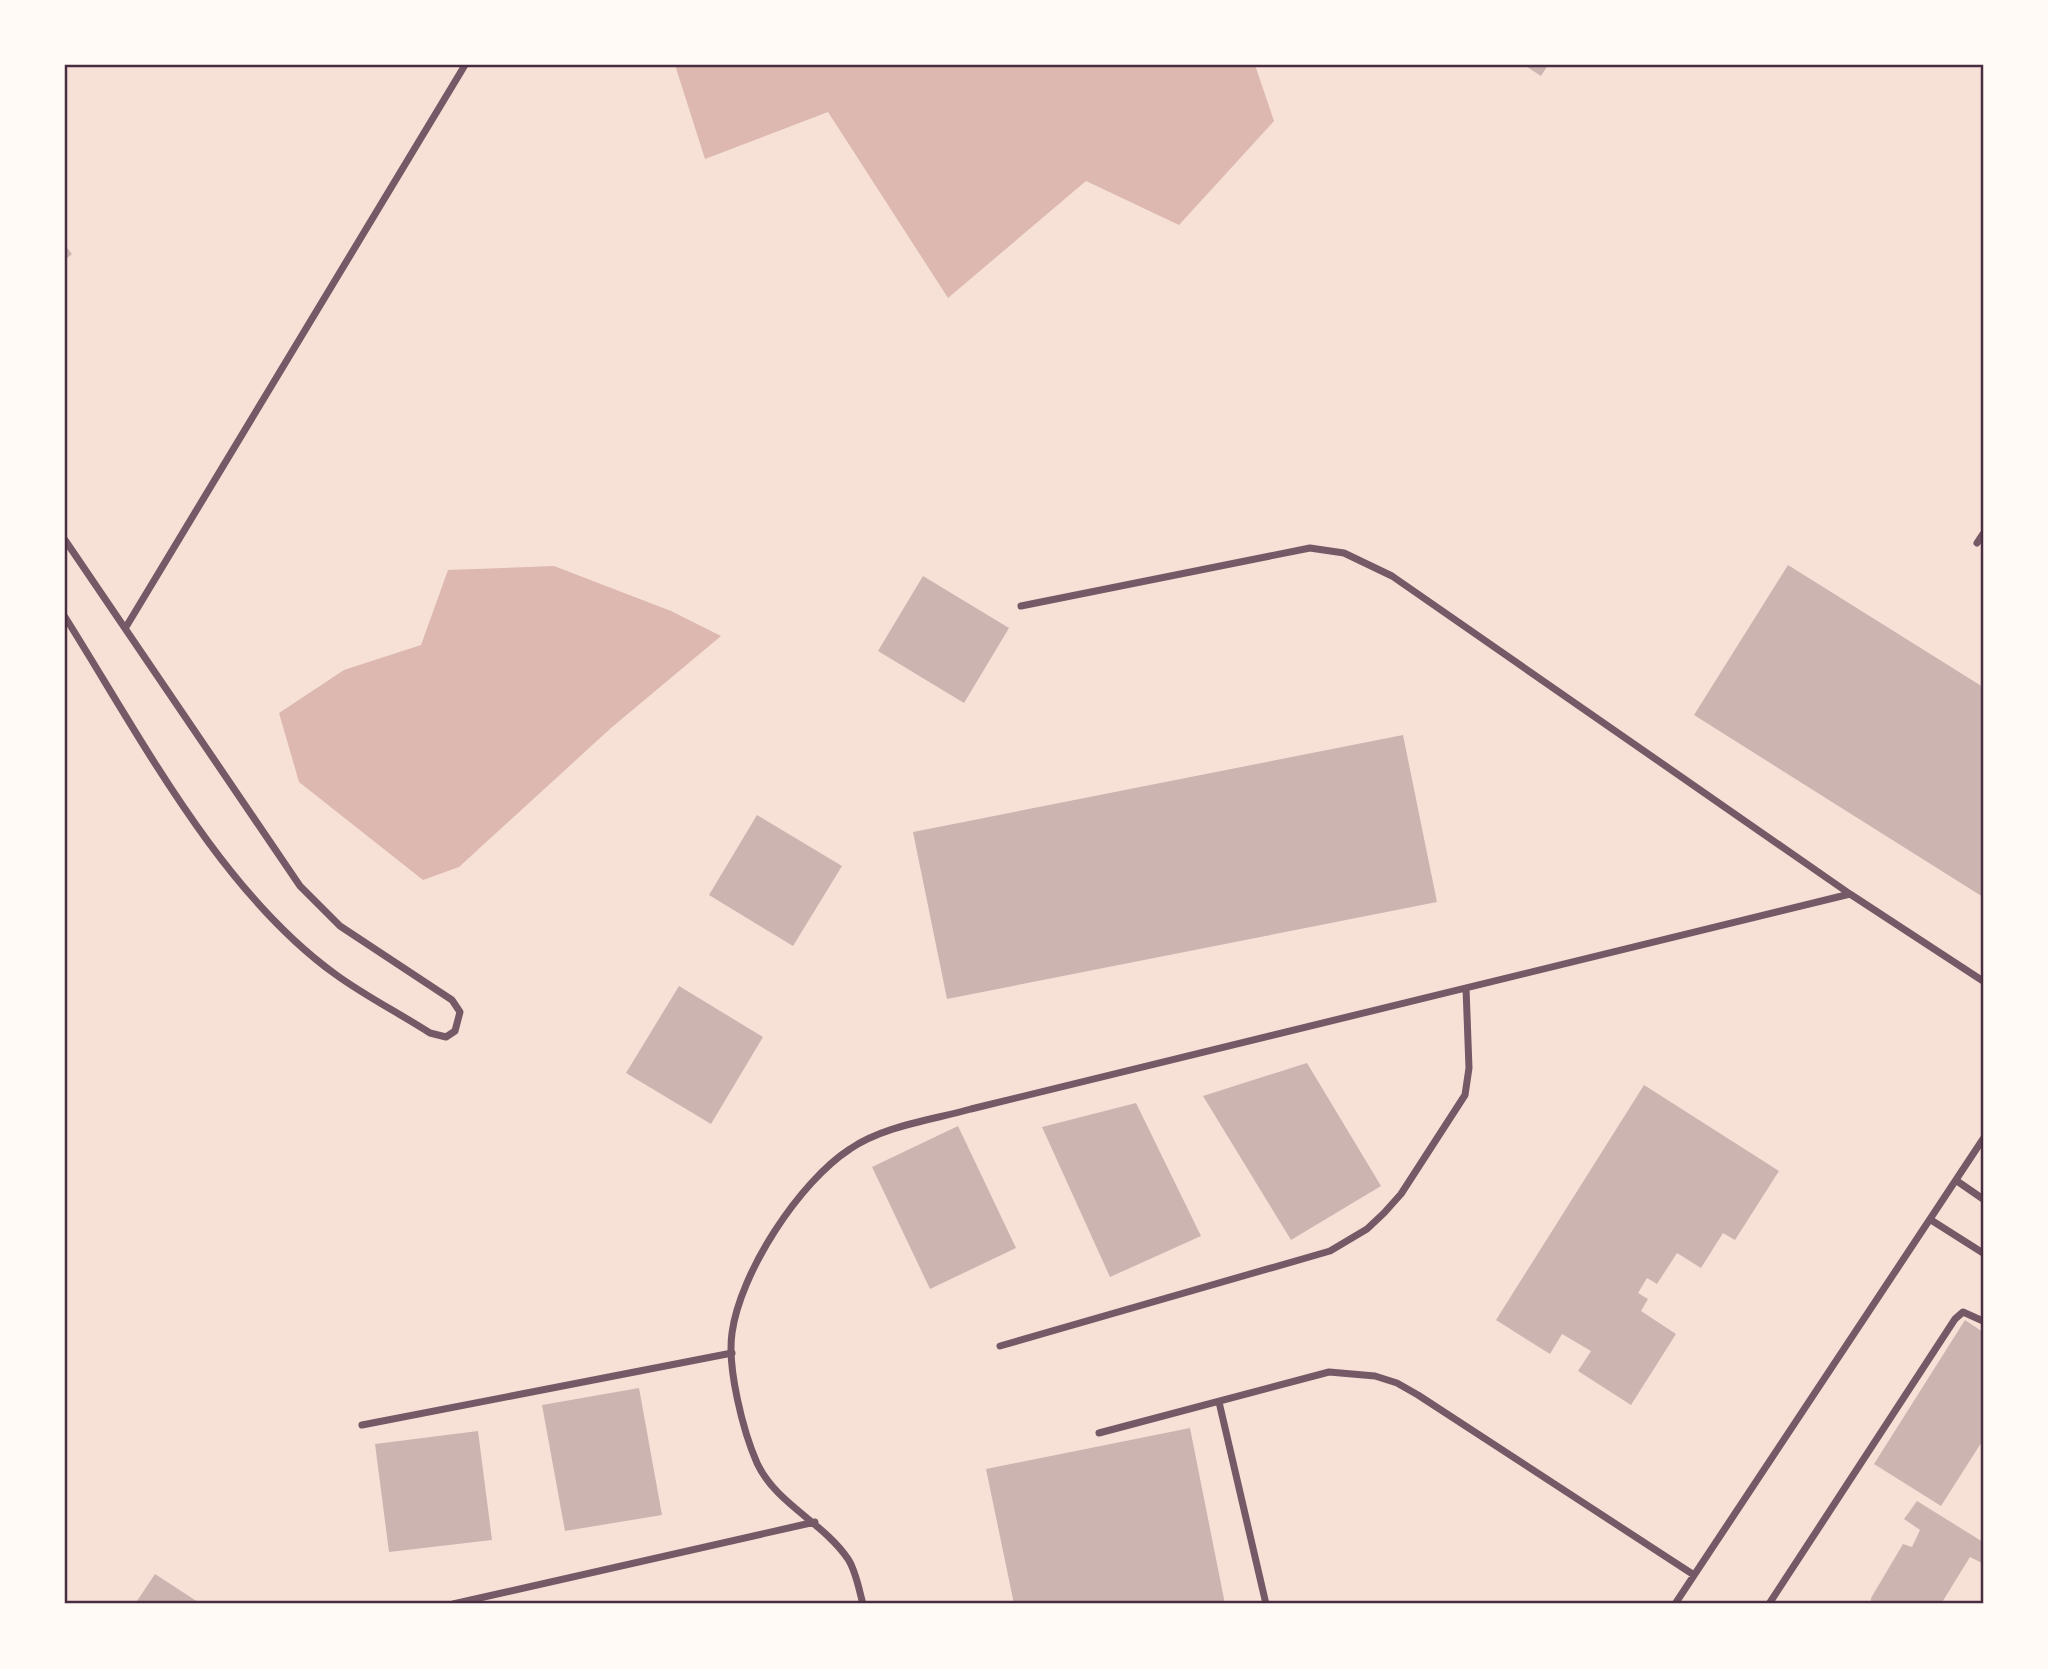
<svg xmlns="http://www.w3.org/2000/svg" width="2048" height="1669" viewBox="0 0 2048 1669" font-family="Overpass,sans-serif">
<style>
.water{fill:#dcb8b0}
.building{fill:#ccb4b1}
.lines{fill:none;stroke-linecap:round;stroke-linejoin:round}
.minor{stroke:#755966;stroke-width:7}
.neatline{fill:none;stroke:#4a2c40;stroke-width:2.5}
</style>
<rect width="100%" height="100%" fill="#f7e1d7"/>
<path class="water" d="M675,65H1255L1274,121L1179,225L1086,181L948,298L828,112L705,159Z
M554,566L671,611L721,636L611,728L459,867L423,880L299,782L279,713L344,670L421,645L448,570Z"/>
<path class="building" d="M1524,65H1548L1541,76Z
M65,245L72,254L65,260Z
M1788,565L1983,687V897L1694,715Z
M923,576L1009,628L964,703L878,651Z
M1403,735L1437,902L947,999L913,832Z
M757,815L842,866L793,946L709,895Z
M679,986L763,1037L711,1124L626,1073Z
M1307,1063L1381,1186L1291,1240L1203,1096Z
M1644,1085L1779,1171L1735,1240L1723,1233L1701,1268L1677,1253L1657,1284L1647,1278L1638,1293L1648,1299L1641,1311L1676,1334L1631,1405L1578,1371L1591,1351L1562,1334L1550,1354L1496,1320Z
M1136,1103L1201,1236L1110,1277L1042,1127Z
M958,1126L1016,1248L930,1289L872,1167Z
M1965,1320L1983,1332V1440L1941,1506L1874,1464Z
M639,1388L662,1515L565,1531L542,1405Z
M1190,1428L1225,1604H1014L986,1469Z
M478,1431L492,1540L389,1552L375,1444Z
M1917,1501L1983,1542V1561L1982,1563L1970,1557L1941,1604H1871V1598L1903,1544L1912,1547L1920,1530L1904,1519Z
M155,1574L201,1604H135Z"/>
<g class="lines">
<path class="minor" d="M65,540L300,886L340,926L452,1000L460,1012L455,1031L446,1037L430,1033C399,1013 365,996 335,974C220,891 140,736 65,617
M1977,543L1983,534
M1021,606L1310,548L1344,553L1392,576L1850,894L1983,981
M126,627L465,65
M1957,1181L1983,1199
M1931,1220L1983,1253
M1000,1346L1330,1251L1367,1229L1384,1213L1401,1194L1465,1095L1469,1068L1466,988
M1219,1402L1266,1604
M362,1425L732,1353
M1099,1433L1329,1372L1375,1376L1397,1383L1418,1395L1694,1575
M453,1604L815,1522
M863,1604C859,1590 856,1571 848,1559C823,1522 776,1504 757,1463C743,1431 727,1368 732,1333C740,1273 799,1182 850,1149C883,1126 932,1120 971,1109L1850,894
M1675,1604L1983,1139
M1769,1604L1955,1319L1963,1312L1983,1321"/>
</g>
<rect width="2048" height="1669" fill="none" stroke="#fffaf5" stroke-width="133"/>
<rect x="66" y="66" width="1916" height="1536" class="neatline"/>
</svg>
